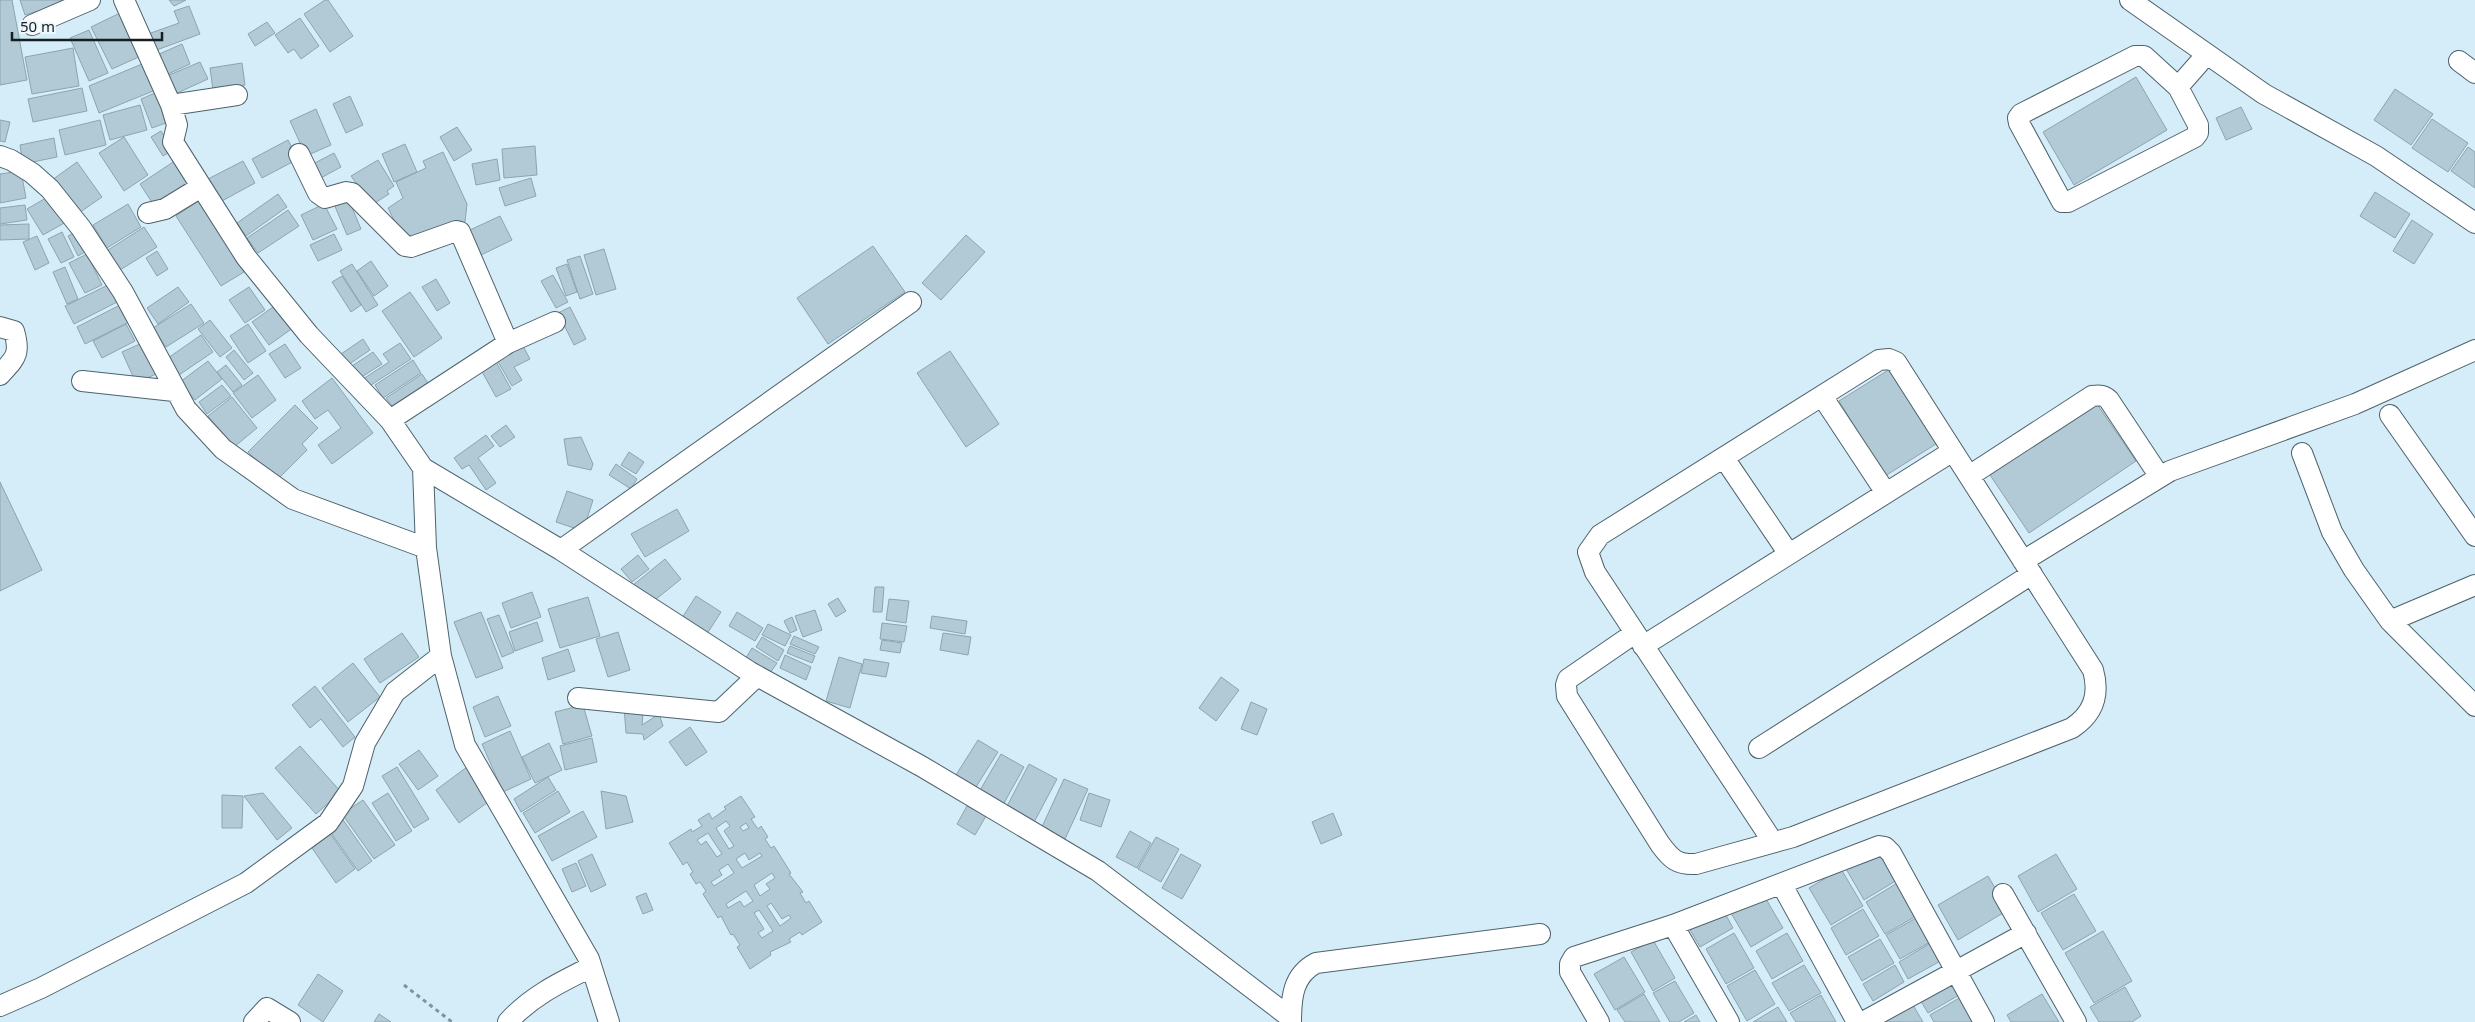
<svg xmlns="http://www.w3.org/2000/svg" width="2475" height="1022" viewBox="0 0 2475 1022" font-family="'Noto Sans',sans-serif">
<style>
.building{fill:#b2cad5;stroke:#8da4af;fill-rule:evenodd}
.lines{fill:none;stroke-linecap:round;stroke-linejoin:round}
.minor-casing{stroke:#4d626c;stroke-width:22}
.path{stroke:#81929a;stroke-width:3;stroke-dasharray:4 4;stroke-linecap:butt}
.minor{stroke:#fff;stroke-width:20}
</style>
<rect width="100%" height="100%" fill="#d5edf8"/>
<path class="building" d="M0,0H12L27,80L0,85Z
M20,0H73L25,15Z
M169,0H186L174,6Z
M325,0H328L353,36L330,52L304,14Z
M189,6L200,34L154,51L148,34L179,23L174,11Z
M120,13L141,56L112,69L91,27Z
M300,18L319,46L301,59L294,49L288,53L275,35Z
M267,22L275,33L255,46L248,34Z
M89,30L108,73L89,81L70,38Z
M182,44L190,64L166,75L157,55Z
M73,48L79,86L32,94L25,57Z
M147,62L158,89L99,113L89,86Z
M200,62L208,79L175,94L167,76Z
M242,63L245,85L213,90L210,68Z
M2136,77L2167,130L2074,185L2043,132Z
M82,88L87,111L33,122L28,99Z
M2395,89L2433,114L2411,145L2374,120Z
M162,90L174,120L152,128L141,99Z
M350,96L363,125L346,133L333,104Z
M140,105L147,130L110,140L103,115Z
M2241,107L2252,129L2226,140L2216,118Z
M316,109L331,145L306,156L290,121Z
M2432,119L2468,143L2448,172L2412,148Z
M0,120L10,122L5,142L0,141Z
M100,120L106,145L65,155L59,130Z
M457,127L472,150L454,161L440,137Z
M161,131L173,150L163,156L151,137Z
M124,137L148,175L124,191L99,153Z
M54,138L57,157L23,164L20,145Z
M288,140L298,159L262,178L252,159Z
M405,144L417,172L394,182L382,154Z
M535,146L537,175L504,178L502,149Z
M2468,147L2475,152V188L2451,171Z
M443,152L467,204L465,222L406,244L388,208L403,198L396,182L426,168L423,161Z
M334,153L341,167L317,180L309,166Z
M179,158L194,182L155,207L140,184Z
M497,159L500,180L476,185L472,164Z
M378,160L394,186L387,191L389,194L370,206L353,185L356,183L351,176Z
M243,161L255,183L220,202L208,179Z
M77,162L102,197L76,215L52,180Z
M21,171L26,198L0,203V174Z
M531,178L536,196L505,206L499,188Z
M2375,192L2410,214L2395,238L2360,216Z
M278,194L287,207L246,236L237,223Z
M51,195L66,222L43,235L27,209Z
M348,198L361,229L347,235L334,204Z
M198,201L244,272L221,286L176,216Z
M128,204L141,227L107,248L93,225Z
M324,204L337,229L313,240L301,215Z
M25,205L27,220L0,224V208Z
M288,210L299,226L258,253L247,238Z
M500,216L512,240L481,255L470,230Z
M2412,220L2433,234L2414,264L2393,251Z
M29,224V239L0,240V225Z
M144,227L157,247L120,270L108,250Z
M80,230L90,249L78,256L68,236Z
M62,232L74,257L61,263L48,239Z
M334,234L342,250L318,261L310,245Z
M966,235L985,252L941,300L922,283Z
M37,236L49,263L35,270L23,242Z
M873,246L905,292L828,344L797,298Z
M604,249L616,289L596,295L584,255Z
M157,251L168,269L157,276L146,258Z
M87,254L102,285L85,293L69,263Z
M580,256L593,294L580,299L567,260Z
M371,261L388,286L374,296L357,271Z
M352,264L378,305L366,312L340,271Z
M567,264L577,292L566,296L556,268Z
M65,267L78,299L67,304L53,272Z
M553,275L568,302L556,308L541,281Z
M342,276L361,305L351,312L332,282Z
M436,279L450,303L437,311L422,287Z
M112,283L121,300L74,324L65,306Z
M178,287L189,302L158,324L147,308Z
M249,287L265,310L245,323L229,300Z
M410,292L442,338L414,357L382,311Z
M280,302L297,325L269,345L252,322Z
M191,304L204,323L166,347L153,328Z
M120,305L129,322L85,344L77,327Z
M570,307L586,339L574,345L558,313Z
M210,320L232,348L220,357L198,329Z
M126,324L135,341L102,358L93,341Z
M248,324L266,351L248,363L230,336Z
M201,335L213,352L179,375L168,358Z
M363,339L370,350L348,365L341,354Z
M142,343L156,374L136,383L122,352Z
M400,343L411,359L368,387L363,379L389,362L383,354Z
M285,344L301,368L285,378L269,354Z
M523,346L530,359L514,367L522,380L512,386L497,360Z
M234,350L253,373L244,380L226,357Z
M950,351L999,424L966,447L917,373Z
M373,352L382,364L360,378L352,366Z
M413,360L421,373L383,398L375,385Z
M495,360L511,389L496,397L480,368Z
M208,361L222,379L195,400L180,382Z
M226,365L242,385L233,392L217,372Z
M1890,369L1936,444L1885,476L1839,401Z
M422,374L430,386L394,409L386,398Z
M258,375L276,400L252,418L233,393Z
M332,378L373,433L332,464L318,445L341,428L328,410L315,419L302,401Z
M222,385L231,396L207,414L199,402Z
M232,397L257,428L234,447L208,416Z
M2097,404L2136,461L2029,533L1990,475Z
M295,405L318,428L302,444L307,450L277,480L248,452Z
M506,425L515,437L500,447L491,436Z
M486,435L494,446L478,458L496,483L486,490L469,465L462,469L454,458Z
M581,437L593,464L591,470L568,465L564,439Z
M629,452L644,462L636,474L621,465Z
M616,464L637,479L631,489L609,475Z
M0,482L42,570L0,591Z
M567,491L593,500L583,531L556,522Z
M677,509L689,531L645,557L631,534Z
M638,555L649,569L632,582L621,569Z
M665,559L681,579L650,604L633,585Z
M875,587H884L882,612H873Z
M532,592L541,617L511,628L502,603Z
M696,596L721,612L705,637L680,621Z
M588,597L600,636L560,648L548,609Z
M838,598L846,611L836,617L828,604Z
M889,599L909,601L906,623L886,620Z
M815,610L822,630L803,637L795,616Z
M481,612L503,668L476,678L454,622Z
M737,612L763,628L755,641L729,626Z
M499,615L514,652L502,657L487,619Z
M932,616L967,621L965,634L930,628Z
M792,617L797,630L790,633L784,621Z
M537,622L543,641L515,651L509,632Z
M882,623L907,626L904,642L880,639Z
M768,624L791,635L785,646L762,635Z
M618,632L630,670L608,677L596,639Z
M402,633L419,657L380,683L364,659Z
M943,633L971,637L968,655L940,650Z
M794,636L819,647L815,654L790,644Z
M762,637L784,650L778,661L756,647Z
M882,640L902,643L900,653L880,650Z
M790,646L815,656L812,663L787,653Z
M752,648L777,663L768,676L744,661Z
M568,649L575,671L548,680L542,658Z
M785,655L811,667L806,680L780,668Z
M839,657L862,664L850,708L826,701Z
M864,659L889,663L886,677L861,673Z
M353,663L380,697L348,722L322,688Z
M1221,677L1239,690L1216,721L1199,708Z
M315,686L355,737L343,747L321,719L310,728L292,705Z
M498,696L511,726L485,737L473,707Z
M1251,702L1267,709L1257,735L1241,729Z
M583,705L592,736L563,744L555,712Z
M624,707L643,713L642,725L659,714L663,726L644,740L643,734L626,733Z
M690,727L707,752L686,766L669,742Z
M510,731L531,779L503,792L482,744Z
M592,738L597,762L565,770L560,746Z
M978,740L998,752L976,787L956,775Z
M549,743L562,770L535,783L522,757Z
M300,746L341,792L316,814L275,768Z
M419,750L438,776L418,790L399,764Z
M1001,754L1024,767L1003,805L979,792Z
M1029,764L1057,779L1032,826L1004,812Z
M397,767L429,819L414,828L382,776Z
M467,767L491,800L459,823L436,790Z
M548,777L556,790L521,812L514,799Z
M1064,779L1088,789L1065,839L1041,829Z
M558,791L570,812L535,833L523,813Z
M601,791L626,796L633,822L606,829Z
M263,793L292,828L277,840L244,796Z
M388,793L412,831L396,841L372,803Z
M1089,793L1110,800L1101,827L1080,820Z
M222,795L243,796L242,828H222Z
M741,796L755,817L751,819L758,829L761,826L768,837L765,839L771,848L774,846L791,873L789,874L803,892L800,893L806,903L809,901L822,922L802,935L800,932L789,939L791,942L770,952L771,955L750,969L737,947L740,945L733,934L731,935L721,916L718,918L703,894L706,891L700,882L696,884L690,874L693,872L687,862L683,865L669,843L691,829L692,832L702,826L698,820L709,813L712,819L726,809L724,807ZM726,821L730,826L724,831L734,846L729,849L716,828ZM746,823L749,828L743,831L740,827ZM708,833L722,854L717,857L706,841L701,845L697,840ZM745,853L749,860L760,853L762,856L742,868L736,859ZM728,864L734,873L714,886L711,882L722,875L719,870ZM772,873L775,878L766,884L770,889L760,896L754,885ZM746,891L753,901L744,907L740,901L728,908L726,904ZM771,903L782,919L789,915L791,918L780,926L767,906ZM759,910L773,931L762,938L758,933L764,929L754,913Z
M363,800L395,845L374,859L342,814Z
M967,806L986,816L975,835L957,824Z
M583,811L597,837L552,861L538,836Z
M1333,813L1342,835L1321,844L1312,822Z
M341,817L372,861L358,871L327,827Z
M1130,831L1151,843L1137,868L1116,857Z
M329,832L355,869L336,883L310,845Z
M1156,837L1179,849L1161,882L1138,869Z
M1880,847L1899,879L1864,900L1845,867Z
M592,854L606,885L591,892L578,861Z
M1181,854L1201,865L1182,899L1162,888Z
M2056,854L2077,889L2038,912L2018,876Z
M576,863L586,886L572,892L562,869Z
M1841,869L1863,906L1831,925L1809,888Z
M1988,876L2008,910L1958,940L1938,905Z
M1899,882L1918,915L1885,934L1866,902Z
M646,893L653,910L643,914L636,897Z
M1763,894L1783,928L1751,947L1731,913Z
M2074,894L2096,931L2063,950L2041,913Z
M1722,908L1733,928L1700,947L1689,928Z
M1863,909L1879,936L1846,955L1831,928Z
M1918,917L1932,941L1900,959L1886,935Z
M2103,931L2132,981L2094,1003L2065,953Z
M1734,933L1754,968L1726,984L1706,949Z
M1787,933L1803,961L1772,979L1756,951Z
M1880,939L1894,963L1862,981L1848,957Z
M1653,940L1675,978L1653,991L1631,952Z
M1934,941L1944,959L1908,979L1899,962Z
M1624,957L1645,992L1615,1010L1594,974Z
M1804,965L1821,993L1789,1011L1772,983Z
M1895,965L1904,982L1873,1001L1863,984Z
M1755,970L1775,1004L1747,1021L1727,986Z
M318,974L343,991L323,1022L298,1005Z
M1952,979L1961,994L1928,1013L1919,998Z
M1675,981L1694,1013L1679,1022H1670L1653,993Z
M2125,987L2141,1016L2132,1022H2099L2090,1007Z
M1644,994L1660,1022H1625L1617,1010Z
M2042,994L2059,1022H2011L2007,1015Z
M1821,995L1836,1022H1796L1790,1013Z
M1961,997L1975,1022H1934L1930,1015Z
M1913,1005L1923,1022H1885Z
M1778,1007L1787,1022H1753Z
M379,1014L391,1022H374Z
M1696,1015L1700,1022H1684Z"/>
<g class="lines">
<defs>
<path id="minor" d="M124,0L171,105L177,125L173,142L246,257L309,335L390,420L423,468L426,548L441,656L465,745L589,959L609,1022
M2130,0L2264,94L2376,156L2475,223
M32,25L90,0
M2459,61L2475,73
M2178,87L2144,56H2135L2021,114L2018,118L2019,123L2062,202H2068L2195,137L2198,133V125L2178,87L2207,54
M171,105L237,95
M299,154L318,193L325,198L346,192L352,193L405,246L411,247L456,231L460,232L508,343
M0,156L11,160L32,173L50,189L81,228L123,292L186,409L223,449L293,499L426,548
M148,213L165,209L201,187
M0,327L14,331C21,355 15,358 0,375
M82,381L174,391
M1822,396L1886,493
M2390,415L2475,536
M390,420L508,343L555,322
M2302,453L2332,532L2354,570L2390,621L2475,706
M1724,458L1789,554
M423,468L561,550L750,672L921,766L1098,871L1291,1018
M1969,476L2092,396C2100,395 2104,395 2109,400L2160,477
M561,550L911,302
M2023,561L2170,471L2355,404L2475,350
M2390,621L2475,585
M1635,633L1568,679L1566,685L1567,696L1660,844C1671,859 1677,865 1696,864L1793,837L2072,728C2093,714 2100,695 2093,670L1896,362L1889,359L1879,360L1600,535L1588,552L1595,572L1773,842
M1643,646L1953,451
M578,698L719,712L757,676
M1759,748L2032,574
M1782,885L1857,1022
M2003,894L2076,1022
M1673,925L1729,1022
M0,1006L41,988L246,883L328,823L353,786L365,743L395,692L441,656
M254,1022L267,1008L290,1022
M508,1022C531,996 561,982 591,967
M1291,1022C1291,997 1293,975 1316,963L1540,934
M1599,1022L1570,972V964L1574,957L1673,925L1879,846L1885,847L1891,853L1984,1022
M1863,1022L2026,933"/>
</defs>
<use href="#minor" class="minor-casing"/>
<path class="path" d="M404,985L452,1022"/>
<use href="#minor" class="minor"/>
</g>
<path d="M12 32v8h150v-8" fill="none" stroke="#151e22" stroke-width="2.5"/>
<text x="20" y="32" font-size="15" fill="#151e22" stroke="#eef7fc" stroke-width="4" paint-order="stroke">50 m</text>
</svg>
